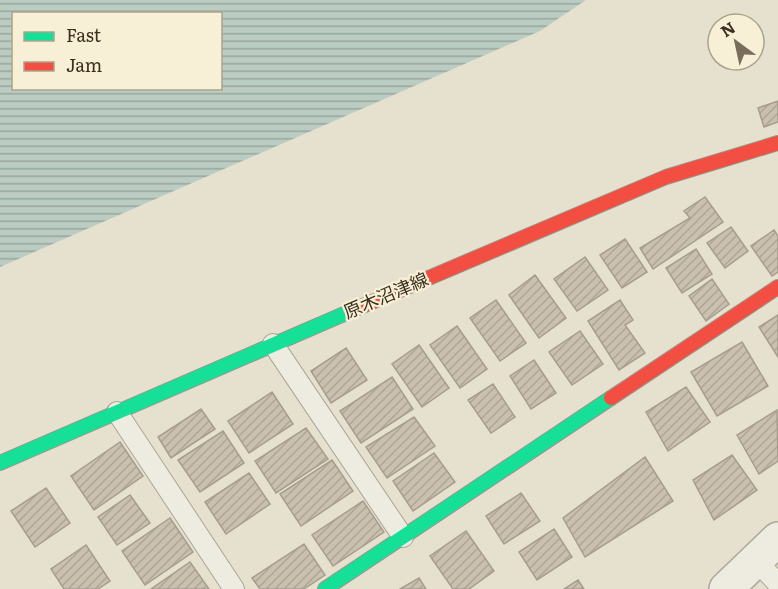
<svg xmlns="http://www.w3.org/2000/svg" width="778" height="589" viewBox="0 0 778 589" font-family="Literata,'Noto Sans JP',serif">
<style>
.water{fill:url(#water-rules);fill-rule:evenodd}
.building{fill:url(#building-hatch);stroke:#a79d8e;stroke-width:1.5}
.lines{fill:none;stroke-linecap:round;stroke-linejoin:round}
.lane-casing{stroke:#aca698;stroke-width:22}
.street-casing{stroke:#aca698;stroke-width:36}
.fast-casing{stroke:#9b9588;stroke-width:16}
.jam-casing{stroke:#9b9588;stroke-width:16}
.lane{stroke:#eeebe1;stroke-width:20}
.street{stroke:#eeebe1;stroke-width:33}
.fast{stroke:#16e098;stroke-width:14}
.jam{stroke:#f24e42;stroke-width:14}
.labels{text-anchor:middle;stroke-width:4.5;stroke-linejoin:round;paint-order:stroke}
.street-label{font-size:18px;fill:#3c2f1f;stroke:#f7f0d6}
</style>
<defs>
<pattern id="water-rules" width="6" height="5" patternUnits="userSpaceOnUse" patternTransform="scale(1.5)"><rect width="6" height="5" fill="#bbccc2"/><path d="M0 2.5h6" fill="none" stroke="#99a69d"/></pattern>
<pattern id="building-hatch" width="6" height="6" patternUnits="userSpaceOnUse" patternTransform="scale(1.5)"><rect width="6" height="6" fill="#cac0b0"/><path d="M-1 1l2-2M0 6l6-6M5 7l2-2" fill="none" stroke="#aea597"/></pattern>
</defs>
<rect width="100%" height="100%" fill="#e6e1cf"/>
<path class="water" d="M0,0H586L540,31L0,267ZM14,14H220V88H14Z"/>
<path class="building" d="M778,101V122L764,127L758,108Z
M705,197L723,222L653,269L640,248L690,218L684,211Z
M731,227L748,251L725,268L707,243Z
M774,230L778,236V272L772,276L751,246Z
M625,239L647,272L622,288L600,255Z
M696,249L712,274L682,293L666,268Z
M585,257L608,290L577,311L554,279Z
M535,275L566,318L539,338L509,295Z
M712,279L729,304L706,321L689,296Z
M496,300L526,343L500,361L470,318Z
M620,300L633,320L625,325L645,353L619,370L588,321Z
M778,315V357L759,327Z
M457,326L487,369L460,388L430,345Z
M580,331L603,364L572,385L549,352Z
M742,342L768,386L717,416L691,372Z
M419,345L449,388L422,407L392,364Z
M346,348L367,380L331,403L311,371Z
M534,360L556,393L531,409L510,376Z
M392,377L413,409L361,443L340,411Z
M493,384L515,417L491,433L468,400Z
M686,387L710,422L668,451L646,412Z
M272,392L293,424L249,453L228,421Z
M201,409L215,429L171,458L158,437Z
M777,410L778,461L759,474L737,435Z
M414,417L435,446L387,478L366,447Z
M306,428L328,459L276,493L255,461Z
M223,431L244,463L200,492L178,460Z
M120,442L143,476L94,510L71,476Z
M434,453L455,482L413,511L393,481Z
M732,455L757,490L714,520L693,480Z
M645,457L673,501L585,557L563,518Z
M332,460L353,491L301,526L280,494Z
M249,473L270,504L226,534L205,502Z
M46,488L70,523L35,547L11,511Z
M521,493L540,521L504,544L486,516Z
M130,495L150,523L117,545L98,517Z
M363,501L384,532L333,566L312,535Z
M170,518L193,552L145,585L122,551Z
M554,529L572,557L537,580L519,552Z
M466,531L494,571L469,589H453L430,556Z
M304,544L325,575L304,589H260L252,578Z
M86,545L110,581L98,589H64L51,569Z
M190,562L209,589H151Z
M419,578L426,589H400Z
M578,580L584,589H564Z"/>
<g class="lines">
<defs>
<path id="lane" d="M273,344L403,537
M117,412L234,589
M756,560L778,584"/>
<path id="street" d="M726,589L778,539"/>
<path id="fast" d="M0,463L351,311
M325,589L611,398"/>
<path id="jam" d="M351,311L666,177L778,143
M611,398L778,287"/>
</defs>
<use href="#lane" class="lane-casing"/>
<use href="#street" class="street-casing"/>
<use href="#fast" class="fast-casing"/>
<use href="#jam" class="jam-casing"/>
<use href="#lane" class="lane"/>
<use href="#street" class="street"/>
<use href="#fast" class="fast"/>
<use href="#jam" class="jam"/>
</g>
<g class="labels">
<g class="street-label">
<text transform="translate(386 296) rotate(-23)" y="6">原木沼津線</text>
</g>
</g>
<rect x="12" y="12" width="210" height="78" fill="#f7f0d6" stroke="#aca38d" stroke-width="1.5"/>
<rect x="24" y="32" width="30" height="9" fill="#16e098" stroke="#aca38d" stroke-width="1.5"/>
<text x="66" y="42" font-size="18" fill="#3c2f1f">Fast</text>
<rect x="24" y="62" width="30" height="9" fill="#f24e42" stroke="#aca38d" stroke-width="1.5"/>
<text x="66" y="72" font-size="18" fill="#3c2f1f">Jam</text>
<g transform="translate(736 42) rotate(327)"><circle r="28" fill="#f7f0d6" stroke="#aca38d" stroke-width="1.5"/>
<path d="M0-4.5L10 22L0 15L-10 22Z" fill="#786d5d"/>
<text y="-9" font-size="16" font-weight="bold" text-anchor="middle" fill="#3c2f1f">N</text>
</g>
</svg>
